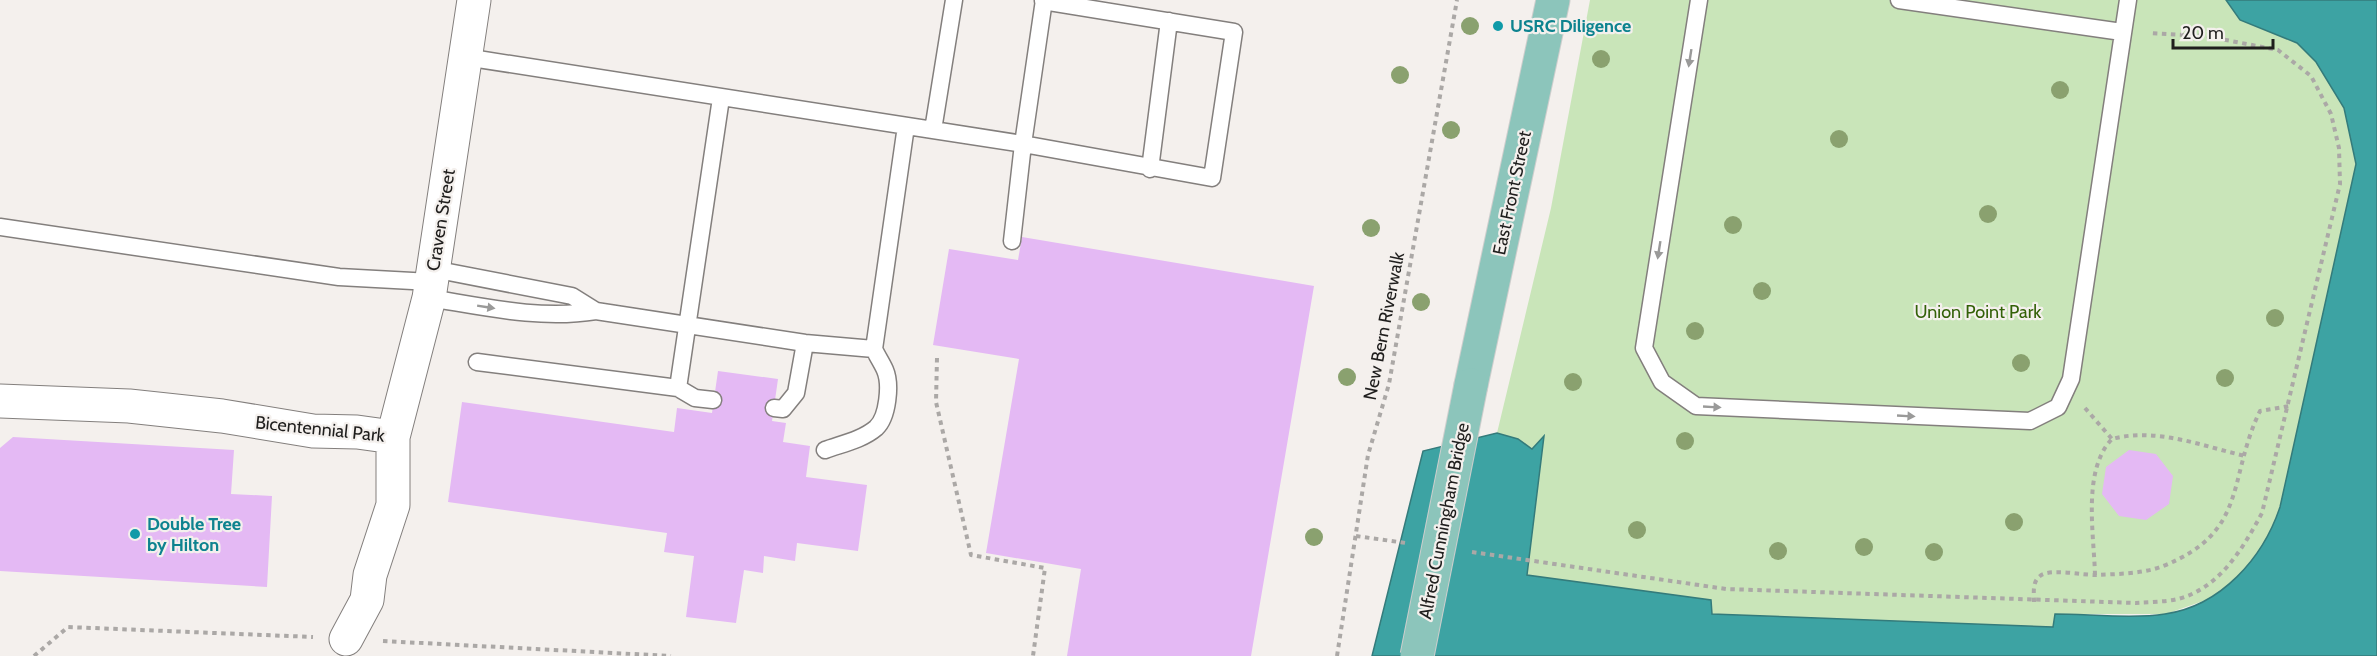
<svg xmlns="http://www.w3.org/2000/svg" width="2377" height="656" viewBox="0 0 2377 656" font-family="Cabin,sans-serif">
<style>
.green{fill:#c9e5b9}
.water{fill:#3da3a3;stroke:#347b7b;stroke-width:1.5}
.building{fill:#e4b9f4}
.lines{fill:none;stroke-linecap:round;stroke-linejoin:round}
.lane-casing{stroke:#837f7d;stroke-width:19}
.street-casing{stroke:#837f7d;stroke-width:35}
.primary-casing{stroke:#cececd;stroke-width:35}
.path{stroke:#aba8a6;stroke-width:4;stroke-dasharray:4.5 4.5;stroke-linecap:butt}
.lane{stroke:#fff;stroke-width:16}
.street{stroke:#fff;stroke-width:33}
.primary{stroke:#8cc5bb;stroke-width:33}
.primary-bridge-casing{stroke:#cececd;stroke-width:35;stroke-linecap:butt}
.primary-bridge{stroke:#8cc5bb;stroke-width:33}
.tree{fill:#8aa16f}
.oneway{fill:#9a9a99}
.culture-dot{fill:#0f9aa8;stroke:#f4f0ed;stroke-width:2}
.labels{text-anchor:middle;stroke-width:4.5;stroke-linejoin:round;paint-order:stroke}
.culture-label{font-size:18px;font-weight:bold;fill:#0d838f;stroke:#f4f0ed;text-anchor:start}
.street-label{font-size:18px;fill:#1f1e1d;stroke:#f4f0ed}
.park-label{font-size:18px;fill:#336108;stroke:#f4f0ed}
</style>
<rect width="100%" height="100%" fill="#f4f0ed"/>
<path class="green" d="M1590,0H2226L2240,20L2297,43L2316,62L2344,108L2356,164L2280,507L2272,533L2235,581L2206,600L2166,614H2055L2054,627L1711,614V600L1527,575L1544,437L1532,449L1518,439L1497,433L1551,208Z"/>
<path class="water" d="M2226,0H2377V656H1372L1423,451L1497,433L1518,439L1532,449L1544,436L1527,575L1711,600L1712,614L2053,627L2055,614C2087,614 2134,619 2165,614C2221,606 2263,558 2280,507L2356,164L2344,108L2316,62L2297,43L2240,20Z"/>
<path class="building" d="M1022,237L1314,286L1251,656H1067L1081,569L986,553L1019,359L933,345L949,249L1018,260Z
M718,371L778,379L772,421L786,423L783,442L810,446L806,477L867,485L858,551L797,543L795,561L764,556L763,573L744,570L736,623L686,617L694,556L664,552L667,533L448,502L462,402L674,432L677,408L712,413Z
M13,437L234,450L231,494L272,496L267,587L0,571V448Z
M2129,450L2156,454L2173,476L2169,504L2146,520L2119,516L2102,494L2106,467Z"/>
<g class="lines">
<defs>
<path id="lane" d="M1699,0L1644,348L1662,382L1696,406L2030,421L2058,407L2071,379L2128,0
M1899,0L2122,32
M465,57L933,130L954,0
M933,130L1023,144L1044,0
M1150,169L1169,21
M0,227L339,277L431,282
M1012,241L1023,144L1212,178L1234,32L1043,1
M429,298C485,307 540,320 596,311L572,296L433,269
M596,311L805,343L874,349
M477,362L678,388L721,98
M678,388L695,398L713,400
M774,408L783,409L796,393L805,343
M825,450C841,444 862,440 876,428C888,417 891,384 885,370C882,363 877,356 874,349L906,126"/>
<path id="street" d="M0,401L129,406L222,416L313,431L357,432L393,437
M346,639L367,600L370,575L393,505V437L429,298L474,0"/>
<path id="primary" d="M1471,385L1553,0"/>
</defs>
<use href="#lane" class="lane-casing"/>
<use href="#street" class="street-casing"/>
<use href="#primary" class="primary-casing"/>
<path class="path" d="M937,358L936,402L971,555L1045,568L1033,656
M2085,408L2112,439
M1356,536L1406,543
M1472,552L1726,589L2136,603C2149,602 2165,602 2178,599C2220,588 2243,548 2262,513L2340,184L2339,148L2331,114L2311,76L2278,50L2205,36L2149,33
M2095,575C2094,534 2082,470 2112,439C2156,427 2202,446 2245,456
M2034,602C2034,593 2032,582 2040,576C2049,568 2082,575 2095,575C2115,574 2144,574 2163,566C2249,532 2227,479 2260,411L2289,406
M383,641L671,656
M34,656L68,627L313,637
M1337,656L1368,455L1389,384L1457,0"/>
<use href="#lane" class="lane"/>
<use href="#street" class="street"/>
<use href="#primary" class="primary"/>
<defs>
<path id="primary-bridge" d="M1417,656L1471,385"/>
</defs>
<use href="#primary-bridge" class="primary-bridge-casing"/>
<use href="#primary-bridge" class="primary-bridge"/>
</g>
<g class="tree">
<circle cx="1470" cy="26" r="9"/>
<circle cx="1601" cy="59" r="9"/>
<circle cx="1400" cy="75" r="9"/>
<circle cx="2060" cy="90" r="9"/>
<circle cx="1451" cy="130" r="9"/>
<circle cx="1839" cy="139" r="9"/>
<circle cx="1988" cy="214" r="9"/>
<circle cx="1733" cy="225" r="9"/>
<circle cx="1371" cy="228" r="9"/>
<circle cx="1762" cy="291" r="9"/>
<circle cx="1421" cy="302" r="9"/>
<circle cx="2275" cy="318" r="9"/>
<circle cx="1695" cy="331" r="9"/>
<circle cx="2021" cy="363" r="9"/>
<circle cx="1347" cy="377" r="9"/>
<circle cx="2225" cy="378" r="9"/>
<circle cx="1573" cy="382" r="9"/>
<circle cx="1685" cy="441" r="9"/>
<circle cx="2014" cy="522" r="9"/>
<circle cx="1637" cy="530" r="9"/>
<circle cx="1314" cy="537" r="9"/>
<circle cx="1864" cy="547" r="9"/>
<circle cx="1778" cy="551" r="9"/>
<circle cx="1934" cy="552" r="9"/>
</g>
<defs><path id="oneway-solid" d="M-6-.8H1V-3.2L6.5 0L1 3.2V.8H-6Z" transform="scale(1.5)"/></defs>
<g class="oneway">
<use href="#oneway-solid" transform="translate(1690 58) rotate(99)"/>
<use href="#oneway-solid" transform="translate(1659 250) rotate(99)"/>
<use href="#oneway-solid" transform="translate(486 307) rotate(9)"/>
<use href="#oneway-solid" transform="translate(1712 407) rotate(3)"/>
<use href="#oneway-solid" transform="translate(1906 416) rotate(3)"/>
</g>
<g class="culture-dot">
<circle cx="1498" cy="26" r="6"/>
<circle cx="135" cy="534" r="6"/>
</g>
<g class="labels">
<g class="culture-label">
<text x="1510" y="32">USRC Diligence</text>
<text x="147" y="530">Double Tree<tspan x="147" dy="21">by Hilton</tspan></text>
</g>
<g class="street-label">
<text transform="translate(1512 193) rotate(-78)" y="6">East Front Street</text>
<text transform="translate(441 220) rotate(-81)" y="6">Craven Street</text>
<text transform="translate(1384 326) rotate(-79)" y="6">New Bern Riverwalk</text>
<text transform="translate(320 429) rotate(6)" y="6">Bicentennial Park</text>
<text transform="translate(1444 521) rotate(-79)" y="6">Alfred Cunningham Bridge</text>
</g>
<g class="park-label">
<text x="1978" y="318">Union Point Park</text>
</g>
</g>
<path d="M2173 39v9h100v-9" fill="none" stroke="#1f1e1d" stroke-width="3"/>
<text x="2182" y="39" font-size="18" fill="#1f1e1d" stroke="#f4f0ed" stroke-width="4.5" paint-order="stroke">20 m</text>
</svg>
